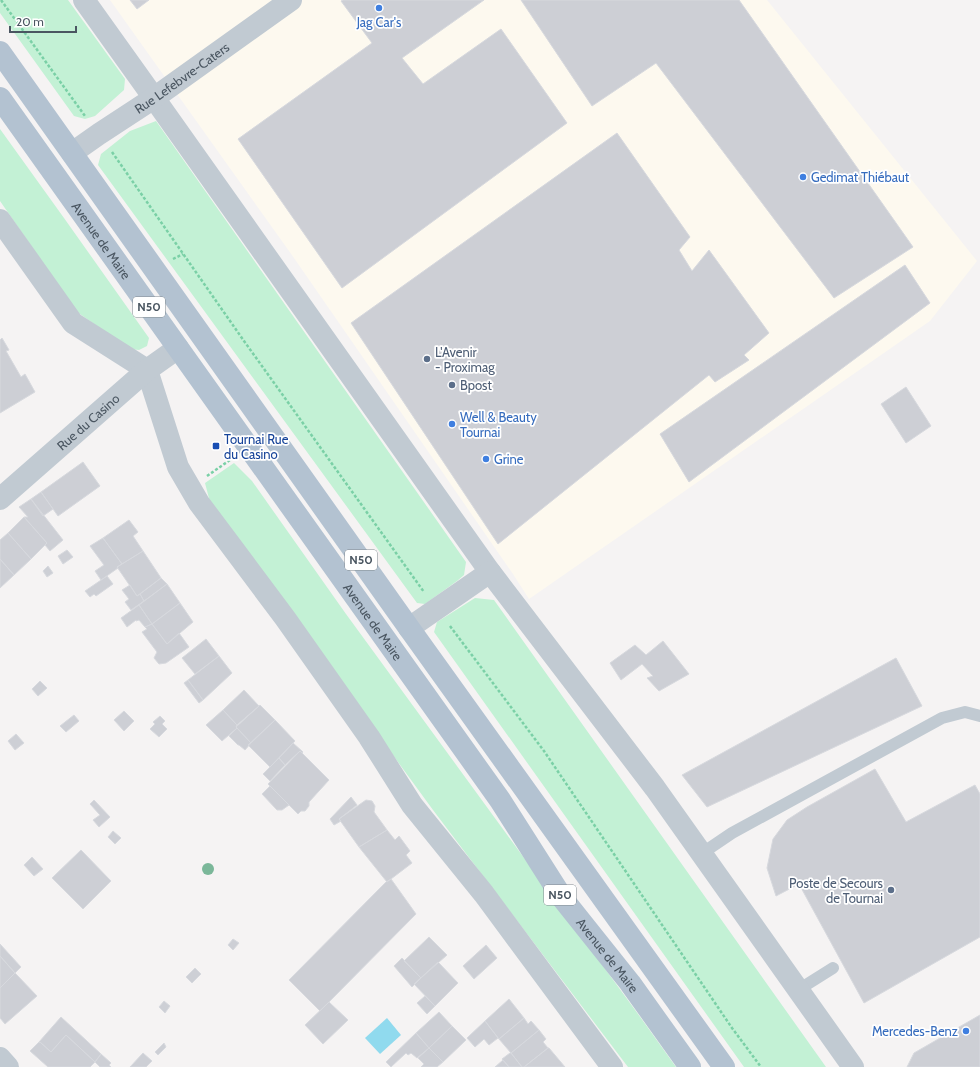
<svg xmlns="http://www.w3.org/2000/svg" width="980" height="1067" viewBox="0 0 980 1067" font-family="Cabin,sans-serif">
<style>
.commercial{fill:#fdf9ef}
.green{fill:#c3f1d5}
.water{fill:#90daee}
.building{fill:#cdcfd5;stroke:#d7d9de}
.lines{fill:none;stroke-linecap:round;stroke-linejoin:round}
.path{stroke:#7ad0a6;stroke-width:2.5;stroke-dasharray:3 2;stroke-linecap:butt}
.service{stroke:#c1cad2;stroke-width:12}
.minor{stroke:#c1cad2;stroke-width:22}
.primary{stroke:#b3c2d1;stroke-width:22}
.tree{fill:#7bb799}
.shop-dot{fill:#3f7fe0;stroke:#fff;stroke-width:1.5}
.service-dot{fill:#5c6f8a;stroke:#fff;stroke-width:1.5}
.transit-dot{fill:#1a4fb4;stroke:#fff;stroke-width:1.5}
.labels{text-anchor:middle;stroke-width:3.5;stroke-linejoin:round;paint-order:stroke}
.shield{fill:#fff;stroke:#808990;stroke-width:1}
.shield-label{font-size:12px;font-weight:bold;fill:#4a5661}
.shop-label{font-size:13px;fill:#366cbe;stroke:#fff;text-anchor:start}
.street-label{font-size:13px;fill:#4a5661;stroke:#fff}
.service-label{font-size:13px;fill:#4e5e75;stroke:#fff;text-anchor:start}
.transit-label{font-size:13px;fill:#164399;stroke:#fff;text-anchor:start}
</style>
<rect width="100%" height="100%" fill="#f5f3f3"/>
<path class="commercial" d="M110,0H767L977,261L930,321L529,599L513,574L294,258Z"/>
<path class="green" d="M0,0H68L125,79L124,90L95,116L85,119L74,116L0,13Z
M156,121L466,562L464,575L457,581L425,604L417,603L98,165L101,154L130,131Z
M0,129L64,218L149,338L147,346L139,350L130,349L77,312L0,201Z
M234,463L252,481L346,614L638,1014L676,1067H628L433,810L211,506L205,483Z
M475,598L494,600L826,1067H744L434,632L437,622Z"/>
<path class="water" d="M387,1018L401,1035L380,1054L365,1038Z"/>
<path class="building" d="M130,0H149L137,9Z
M343,0H484L402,58L423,84L501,29L567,123L342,288L238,139L372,43L341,1Z
M521,0H739L913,247L834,298L656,63L592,106Z
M617,133L690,237L679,250L692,271L709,250L769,333L744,355L749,360L715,382L709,375L498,544L351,323Z
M905,265L930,303L689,482L660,434Z
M2,338L9,350L6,351L21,377L25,374L35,392L0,413V340Z
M906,387L931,426L906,443L881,404Z
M83,462L100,486L58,516L41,492Z
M41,492L53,509L43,516L31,499Z
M31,499L63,540L50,551L45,545L47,543L24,517H28L19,507Z
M24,517L47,543L31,559L8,533Z
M129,520L138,532L133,536L143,551L122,564L103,538Z
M8,533L31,559L14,575L0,559V540Z
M103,538L122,564L117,567L118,568L101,580L95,571L104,565L90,546Z
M67,550L73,557L63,564L58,556Z
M143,551L161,578L137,596L117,567Z
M0,559L14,575L0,588Z
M48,566L53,573L47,577L43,571Z
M107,576L113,584L96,596L94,594L90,597L85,591Z
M161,578L167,584L144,601L140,594Z
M167,584L180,603L152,624L139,605Z
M130,585L137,596L140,594L144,601L131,610L125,602L129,599L122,590Z
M180,603L193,622L167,644L152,624Z
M139,605L152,624L145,627L139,620L136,621V620L127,627L121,618Z
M152,624L167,644L179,633L189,647L166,663L159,664L154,658L157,652L142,632L147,629L145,627Z
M206,639L219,656L195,674L182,658Z
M663,641L689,674L659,691L647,678L653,676L642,664L621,680L610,663L635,645L646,655Z
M219,656L232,673L203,700L188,680Z
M896,658L922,706L707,807L682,775Z
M188,680L203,700L199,703L184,683Z
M40,681L47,688L38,696L32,689Z
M244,690L259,706L237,725L223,710Z
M260,705L275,720L251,743L236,727Z
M223,710L237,725L236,727L237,728L222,741L206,725Z
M124,711L134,721L124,731L114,720Z
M74,715L79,721L66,732L60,726Z
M160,716L165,721L162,724L167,729L159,737L150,729L155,724L153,722Z
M275,720L295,741L270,767L248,745Z
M237,728L251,743L245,750L239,745H238L229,736Z
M16,734L24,743L15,750L8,741Z
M293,743L303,752L302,753L300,751L285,765L279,758Z
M300,751L329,780L309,802V806L305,811H301L298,814L268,784Z
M279,758L285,765L270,781L263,774Z
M875,769L906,822L975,785L980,794V937L864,1003L799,884L776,896L767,868L773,839L787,820L807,807Z
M270,786L289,805L282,810H277L262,794Z
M351,797L357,805L339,819L341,821L334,825L330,819Z
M94,800L110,817L99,827L93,820L100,815L90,804Z
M366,800L372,801L375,806L374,812L387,830L359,847L339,819Z
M387,830L395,840L399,836L410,851L406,855L412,863L387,882L359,847Z
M113,831L121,838L115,844L108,837Z
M81,850L111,881L83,909L52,878Z
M32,857L43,869L34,876L24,865Z
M391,879L416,914L320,1011L289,980L386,882Z
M429,937L447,955L421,978L404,961Z
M233,939L239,943L233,950L228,945Z
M0,944L21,967L15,973L0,956Z
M486,945L497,958L474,979L463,966Z
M0,956L15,973L0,988Z
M402,958L421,978L412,987L394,966Z
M438,962L458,983L435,1006L414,984Z
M195,968L201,974L192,983L186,977Z
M15,973L37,996L5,1024L0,1018V988Z
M425,996L435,1006L427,1014L417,1003Z
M509,999L524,1018L499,1039L485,1021Z
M164,1001L170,1006L165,1013L159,1007Z
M329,1002L348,1020L323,1044L305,1025Z
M439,1012L452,1026L429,1048L416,1033Z
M980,1015V1067H907L914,1053Z
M61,1017L101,1054L95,1062L66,1035L51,1052L40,1042H39Z
M524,1018L528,1024L531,1021L539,1030L511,1053L499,1039Z
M485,1021L498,1038L489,1045L484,1039L475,1047L467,1038Z
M452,1026L466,1040L443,1062L429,1048Z
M539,1030L546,1039L543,1042L548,1048L524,1067H522L511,1053Z
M416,1033L429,1048L417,1058L411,1053L408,1055L406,1053L391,1067L386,1062Z
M66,1035L94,1061L95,1062L90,1067H48L30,1051L39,1042H40L51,1052Z
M164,1043L166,1047L158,1055L155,1052Z
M429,1048L443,1062L437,1067H421L424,1064L418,1058Z
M548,1048H549L565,1067H524Z
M143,1053L152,1061L146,1067H130Z
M510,1053H511L522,1067H509L502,1059Z
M101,1054L111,1063L109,1065L111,1067H100L95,1062Z
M503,1060L509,1067H495Z"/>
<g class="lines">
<path class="path" d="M1,0L85,116
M112,152L244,341L424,592
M173,259L183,254
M207,476L230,460
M450,626L544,751L732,1028L761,1067"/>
<path class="service" d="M701,854L732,833L942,718L965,712L980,716
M798,990L833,968"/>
<g class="minor">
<path d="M84,0L154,98L490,572L655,788L853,1067"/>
<path id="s1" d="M72,153L99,134L154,98L291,0"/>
<path d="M0,220L73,323L147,370L178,467L199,503L285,618L369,737L412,805L484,894L612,1067"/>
<path id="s2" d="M0,499L147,370L178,348"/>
<path d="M409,628L490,572"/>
<path d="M0,1058L8,1067"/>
</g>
<g class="primary">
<path d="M0,52L409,628L724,1067"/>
<path id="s3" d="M0,98L500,800L563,899L630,983L690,1067"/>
</g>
</g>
<circle class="tree" cx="208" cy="869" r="6"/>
<g class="shop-dot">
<circle cx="379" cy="8" r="4"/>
<circle cx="803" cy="177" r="4"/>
<circle cx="452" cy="424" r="4"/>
<circle cx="486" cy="459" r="4"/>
<circle cx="966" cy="1031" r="4"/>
</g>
<g class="service-dot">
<circle cx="427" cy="359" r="4"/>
<circle cx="452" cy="385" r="4"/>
<circle cx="891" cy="890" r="4"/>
</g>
<rect class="transit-dot" x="212" y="442" width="8" height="8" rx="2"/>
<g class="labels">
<g class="shield">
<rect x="133" y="297" width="32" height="20" rx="3"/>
<rect x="345" y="550" width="32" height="20" rx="3"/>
<rect x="544" y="885" width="32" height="20" rx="3"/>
</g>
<g class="shield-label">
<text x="149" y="311">N50</text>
<text x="361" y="564">N50</text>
<text x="560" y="899">N50</text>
</g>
<g class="shop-label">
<text x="379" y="27" text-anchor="middle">Jag Car's</text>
<text x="811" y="182">Gedimat Thiébaut</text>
<text x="460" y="422">Well &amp; Beauty<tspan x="460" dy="15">Tournai</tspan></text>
<text x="494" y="464">Grine</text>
<text x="958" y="1036" text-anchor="end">Mercedes-Benz</text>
</g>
<g class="street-label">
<text dy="5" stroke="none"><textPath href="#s1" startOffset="133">Rue Lefebvre-Caters</textPath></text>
<text dy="5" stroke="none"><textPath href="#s3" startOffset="175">Avenue de Maire</textPath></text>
<text dy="5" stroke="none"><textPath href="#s2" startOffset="117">Rue du Casino</textPath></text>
<text dy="5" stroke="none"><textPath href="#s3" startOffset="643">Avenue de Maire</textPath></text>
<text dy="5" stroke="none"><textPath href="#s3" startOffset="1051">Avenue de Maire</textPath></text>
</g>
<g class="service-label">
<text x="435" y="357">L'Avenir<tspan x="435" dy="15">- Proximag</tspan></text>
<text x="460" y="390">Bpost</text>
<text x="883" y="888" text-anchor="end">Poste de Secours<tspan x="883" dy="15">de Tournai</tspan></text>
</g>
<g class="transit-label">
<text x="224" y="444">Tournai Rue<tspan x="224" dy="15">du Casino</tspan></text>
</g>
</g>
<path d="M10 26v6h66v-6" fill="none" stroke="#4a5661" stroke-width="2"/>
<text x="16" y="26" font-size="12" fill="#4a5661" stroke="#ffffff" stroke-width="3" paint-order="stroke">20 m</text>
</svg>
